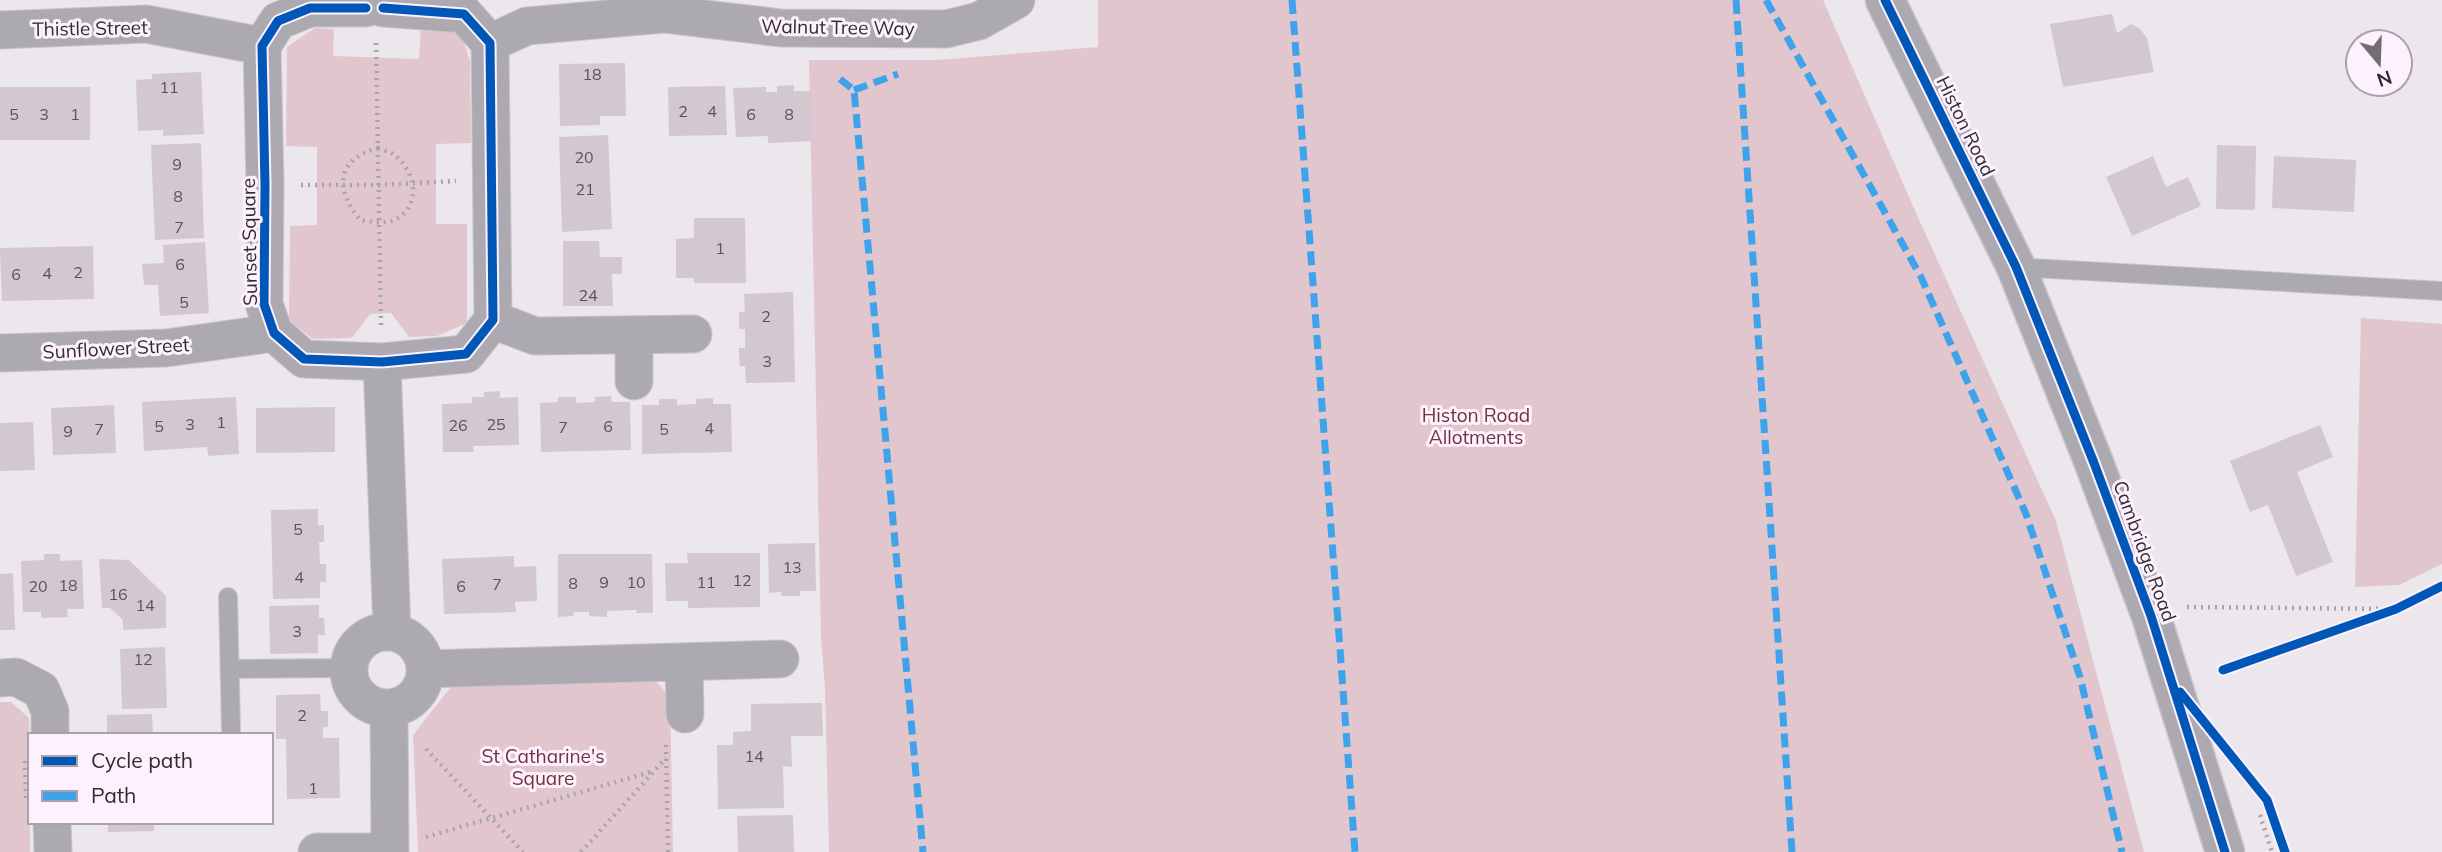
<svg xmlns="http://www.w3.org/2000/svg" width="2442" height="852" viewBox="0 0 2442 852" font-family="Mulish,sans-serif">
<style>
.green{fill:#e1c7cd}
.building{fill:#d3c8d0}
.lines{fill:none;stroke-linecap:round;stroke-linejoin:round}
.service-casing{stroke:#c9c5ca;stroke-width:20}
.minor-casing{stroke:#c9c5ca;stroke-width:39}
.secondary-casing{stroke:#c9c5ca;stroke-width:41}
.path{stroke:#a7a5aa;stroke-width:4.5;stroke-dasharray:2 5;stroke-linecap:butt}
.service{stroke:#acaab0;stroke-width:18}
.minor{stroke:#acaab0;stroke-width:37}
.secondary{stroke:#aca9b0;stroke-width:38}
.quiet{stroke:#3ea3eb;stroke-width:7;stroke-dasharray:14 7;stroke-linecap:butt}
.cycleway-casing{stroke:#fcf1fd;stroke-width:13}
.cycleway{stroke:#0057b8;stroke-width:9}
.labels{text-anchor:middle;stroke-width:6;stroke-linejoin:round;paint-order:stroke}
.number-label{font-size:16px;fill:#595359}
.street-label{font-size:19px;fill:#302c31;stroke:#fcf1fd}
.park-label{font-size:19px;fill:#71313d;stroke:#fcf1fd}
</style>
<rect width="100%" height="100%" fill="#ece6ed"/>
<path class="green" d="M1098,0H1823L1916,213L2056,521L2144,852H829L825,688L821,637L809,60H937L1098,47Z
M315,28L334,29L333,56L419,59L421,28L460,30L470,61L471,143L436,144V224H467V323L437,336L409,337L391,313L370,314L352,338L313,339L289,321L290,226L317,225V147L286,146L287,47Z
M2361,318L2442,324V564L2399,585L2355,587Z
M656,681L670,697L673,852H418L413,735L455,682Z
M0,702H11L29,718L30,852H0Z"/>
<path class="building" d="M2112,14L2117,33L2131,24L2139,28L2147,38L2154,72L2063,87L2050,24Z
M625,63L626,116H600V125L560,126L559,64Z
M201,72L204,134L163,136V130L138,131L136,80L152,79V74Z
M794,85V91H811L813,141L768,143V136L736,137L733,88L766,87V92H777V86Z
M725,86L727,135L669,136L668,87Z
M0,87H90V140H0Z
M608,135L612,229L562,232L559,137Z
M201,143L204,238L155,240L151,145Z
M2217,145L2256,146L2255,210L2216,209Z
M2153,156L2166,187L2188,177L2201,206L2132,236L2106,177Z
M2274,156L2356,160L2354,212L2272,208Z
M694,218H745L746,283H694V278H676V239L694,238Z
M563,241H599L600,257H622V274H612L613,306H563Z
M205,242L209,313L160,316L158,285H144L142,264L164,263L163,245Z
M93,246L94,299L2,301L0,248Z
M793,292L795,382L746,383L745,366H740L739,357V348H745V329H739V312H745L744,294Z
M500,391V398L518,397L519,445L473,446L474,452H443L442,404L472,403V397H484V392Z
M611,396L612,402H630L631,450L541,452L540,403L558,402V397H576V403L595,402V397Z
M236,397L239,454L208,456L207,447L144,451L142,402Z
M713,398V404H731L732,452L642,454V405H659V399H677V405L696,404V399Z
M114,405L116,453L53,455L51,408Z
M335,407V452L256,453V408Z
M33,422L35,470L0,471V423Z
M2320,425L2333,457L2297,472L2333,562L2296,576L2268,505L2250,512L2230,461Z
M318,509V525H324V542H319L320,564H326V582H320V598L273,599L271,510Z
M815,543L816,591H800V596H781V592L769,593L768,544Z
M687,553H760V607L688,608V601H666L665,563H688Z
M44,554H60V561L82,560L84,609H67L68,617L41,618V612H23L21,561L44,560Z
M558,554H652L653,613H636L637,610L607,611V617L589,616V612H574L573,616L558,617Z
M514,556V567L536,566L537,601L515,602L516,612L444,614L442,559Z
M99,559L129,560L166,596V628L123,630V620L110,608H102Z
M13,573L15,630H0V574Z
M319,605V618H324L325,635H318V653L270,654L269,606Z
M165,647L167,708L122,709L120,649Z
M320,694L321,711H328V727H323V738H339L340,798L287,799L286,739H276V695Z
M822,703L823,736H791L792,767L783,766L784,808L718,809L717,745H733V732L751,731V704Z
M152,714L153,735H107V715Z
M793,815L794,852H738L737,816Z
M108,822H154V831L108,832Z"/>
<g class="lines">
<defs>
<path id="service" d="M2016,267L2442,291
M228,597L231,730
M230,669L348,668"/>
<path id="minor" d="M366,8H310L278,21L262,46L265,185L264,304L274,333L304,359L382,362L466,354L493,320L490,43L464,14L383,8
M0,30L146,24L262,46
M490,43L527,26L663,14L781,28L946,29L979,21L1016,0
M493,320L535,336L693,334
M0,353L166,348L274,333
M382,362L392,631
M634,381V335
M349 670a38 38 0 1 1 76 0a38 38 0 1 1-76 0Z
M684,662L685,714
M425,669L780,659
M0,678L16,677L41,690L50,711V735
M389,708L390,852
M52,822L53,852
M317,852H390"/>
<path id="secondary" d="M1885,0L2016,267L2094,463L2151,616L2225,852"/>
</defs>
<use href="#service" class="service-casing"/>
<use href="#minor" class="minor-casing"/>
<use href="#secondary" class="secondary-casing"/>
<path class="path" d="M376,43L381,325
M378,148C384,151 392,152 397,157C415,173 421,203 398,218C387,225 372,222 360,220C335,189 335,160 378,148Z
M301,185H378L456,181
M2187,607L2396,609
M666,745L668,852
M426,749L523,852
M25,761L26,798
M2260,815L2272,852
M426,837L654,771
M581,852L666,758"/>
<use href="#service" class="service"/>
<use href="#minor" class="minor"/>
<use href="#secondary" class="secondary"/>
<path class="quiet" d="M1292,0L1355,852
M1736,0L1792,852
M1766,0L1921,277L2026,514L2080,677L2122,852
M840,79L854,90L923,852
M854,90L898,74"/>
<defs>
<path id="cycleway" d="M1885,0L2016,267L2094,463L2151,616L2225,852
M366,8H310L278,21L262,46L265,185L264,304L274,333L304,359L382,362L466,354L493,320L490,43L464,14L383,8
M2223,670L2396,609L2442,586
M2180,692L2267,800L2285,852"/>
</defs>
<use href="#cycleway" class="cycleway-casing"/>
<use href="#cycleway" class="cycleway"/>
</g>
<g class="labels">
<g class="number-label">
<text x="592" y="80">18</text>
<text x="169" y="93">11</text>
<text x="683" y="117">2</text>
<text x="712" y="117">4</text>
<text x="14" y="120">5</text>
<text x="44" y="120">3</text>
<text x="75" y="120">1</text>
<text x="751" y="120">6</text>
<text x="789" y="120">8</text>
<text x="584" y="163">20</text>
<text x="177" y="170">9</text>
<text x="585" y="195">21</text>
<text x="178" y="202">8</text>
<text x="179" y="233">7</text>
<text x="720" y="254">1</text>
<text x="180" y="270">6</text>
<text x="78" y="278">2</text>
<text x="47" y="279">4</text>
<text x="16" y="280">6</text>
<text x="588" y="301">24</text>
<text x="184" y="308">5</text>
<text x="766" y="322">2</text>
<text x="767" y="367">3</text>
<text x="221" y="428">1</text>
<text x="190" y="430">3</text>
<text x="496" y="430">25</text>
<text x="458" y="431">26</text>
<text x="159" y="432">5</text>
<text x="608" y="432">6</text>
<text x="563" y="433">7</text>
<text x="709" y="434">4</text>
<text x="99" y="435">7</text>
<text x="664" y="435">5</text>
<text x="68" y="437">9</text>
<text x="298" y="535">5</text>
<text x="792" y="573">13</text>
<text x="299" y="583">4</text>
<text x="742" y="586">12</text>
<text x="604" y="588">9</text>
<text x="636" y="588">10</text>
<text x="706" y="588">11</text>
<text x="573" y="589">8</text>
<text x="497" y="590">7</text>
<text x="68" y="591">18</text>
<text x="38" y="592">20</text>
<text x="461" y="592">6</text>
<text x="118" y="600">16</text>
<text x="145" y="611">14</text>
<text x="297" y="637">3</text>
<text x="143" y="665">12</text>
<text x="302" y="721">2</text>
<text x="754" y="762">14</text>
<text x="313" y="794">1</text>
</g>
<g class="street-label">
<text transform="translate(838 27) rotate(1)" y="7">Walnut Tree Way</text>
<text transform="translate(90 28) rotate(-1)" y="7">Thistle Street</text>
<text transform="translate(1966 126) rotate(64)" y="7">Histon Road</text>
<text transform="translate(249 242) rotate(-91)" y="7">Sunset Square</text>
<text transform="translate(116 348) rotate(-3)" y="7">Sunflower Street</text>
<text transform="translate(2145 551) rotate(70)" y="7">Cambridge Road</text>
</g>
<g class="park-label">
<text x="1476" y="422">Histon Road<tspan x="1476" dy="22">Allotments</tspan></text>
<text x="543" y="763">St Catharine's<tspan x="543" dy="22">Square</tspan></text>
</g>
</g>
<rect x="28" y="733" width="245" height="91" fill="#fcf1fd" stroke="#aaa2ab" stroke-width="2"/>
<rect x="42" y="756" width="35" height="10" fill="#0057b8" stroke="#aaa2ab" stroke-width="2"/>
<text x="91" y="768" font-size="21" fill="#302c31">Cycle path</text>
<rect x="42" y="791" width="35" height="10" fill="#3ea3eb" stroke="#aaa2ab" stroke-width="2"/>
<text x="91" y="803" font-size="21" fill="#302c31">Path</text>
<g transform="translate(2379 63) rotate(161)"><circle r="33" fill="#fcf1fd" stroke="#aaa2ab" stroke-width="2"/>
<path d="M0-5L12 26L0 18L-12 26Z" fill="#726d73"/>
<text y="-10" font-size="19" font-weight="bold" text-anchor="middle" fill="#302c31">N</text>
</g>
</svg>
